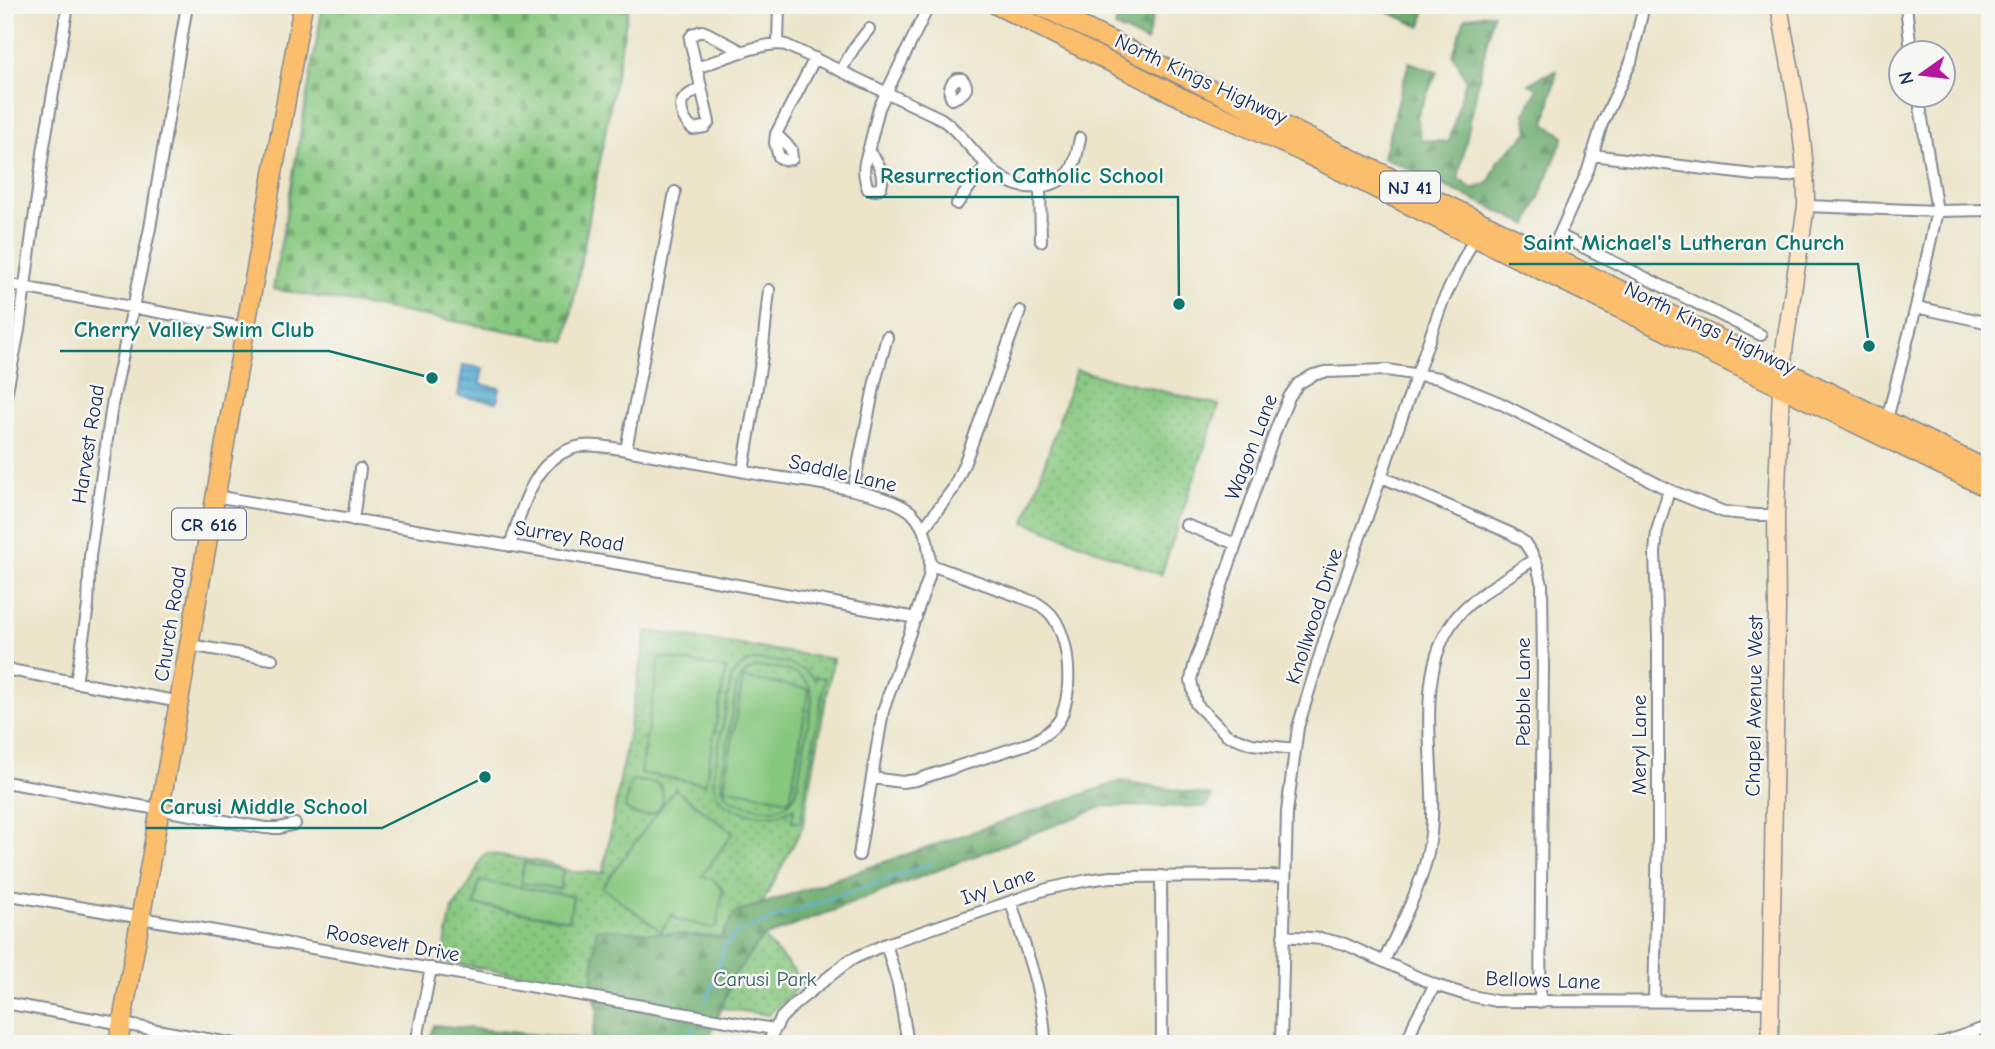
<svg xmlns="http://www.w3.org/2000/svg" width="1995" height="1049" viewBox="0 0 1995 1049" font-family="'Comic Neue',sans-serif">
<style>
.forest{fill:url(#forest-firs);stroke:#446e66;stroke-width:2}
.cemetery{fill:url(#cemetery-stones);stroke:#517c6e;stroke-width:2}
.park{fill:url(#park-dots);stroke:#517c6e;stroke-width:2}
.pitch{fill:#87c87f;stroke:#517c6e;stroke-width:2;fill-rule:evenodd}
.water{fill:url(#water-rules);stroke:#396e99;stroke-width:2}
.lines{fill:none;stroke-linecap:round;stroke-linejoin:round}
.stream{stroke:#57aed4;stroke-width:2.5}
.street-casing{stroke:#848a94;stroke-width:14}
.secondary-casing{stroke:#848a94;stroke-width:19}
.primary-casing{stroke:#848a94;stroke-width:21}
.street{stroke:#fff;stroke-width:10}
.secondary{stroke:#fde5c5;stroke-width:16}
.primary{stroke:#fabe6d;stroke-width:18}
.labels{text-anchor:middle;stroke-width:5;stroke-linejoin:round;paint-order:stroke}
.shield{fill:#f6f6f2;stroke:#5d6b8a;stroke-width:2}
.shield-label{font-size:19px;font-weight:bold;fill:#1b2f5e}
.street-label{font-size:21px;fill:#1b2f5e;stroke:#f6f6f2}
.park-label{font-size:21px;fill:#3b5d68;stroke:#f6f6f2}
.leader{fill:none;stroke:#0f766e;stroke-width:2.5}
.callout-dot{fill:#0f766e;stroke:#f6f6f2;stroke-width:2.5}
.callout-label{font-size:23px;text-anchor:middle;font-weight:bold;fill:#0f766e;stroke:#f6f6f2;stroke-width:5;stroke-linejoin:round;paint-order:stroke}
</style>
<defs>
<pattern id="forest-firs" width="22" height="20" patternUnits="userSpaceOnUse" patternTransform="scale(1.75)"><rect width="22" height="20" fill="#6dac6e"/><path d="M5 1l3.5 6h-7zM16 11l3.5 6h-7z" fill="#598c5e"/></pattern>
<pattern id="cemetery-stones" width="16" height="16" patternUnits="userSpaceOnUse" patternTransform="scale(1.75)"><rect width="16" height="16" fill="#87c87f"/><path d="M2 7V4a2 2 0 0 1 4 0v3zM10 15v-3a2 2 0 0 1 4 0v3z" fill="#6ea36b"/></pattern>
<pattern id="park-dots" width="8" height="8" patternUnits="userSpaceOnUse" patternTransform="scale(1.75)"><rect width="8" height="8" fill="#87c87f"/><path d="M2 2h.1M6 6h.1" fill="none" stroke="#6ea36b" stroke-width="1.8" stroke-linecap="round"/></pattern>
<pattern id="water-rules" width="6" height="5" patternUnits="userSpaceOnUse" patternTransform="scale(1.75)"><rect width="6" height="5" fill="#57aed4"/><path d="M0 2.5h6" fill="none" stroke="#478eaf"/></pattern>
</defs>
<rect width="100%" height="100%" fill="#f6f6f2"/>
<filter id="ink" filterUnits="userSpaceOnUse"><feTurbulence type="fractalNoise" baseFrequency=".0143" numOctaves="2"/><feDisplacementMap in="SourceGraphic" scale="14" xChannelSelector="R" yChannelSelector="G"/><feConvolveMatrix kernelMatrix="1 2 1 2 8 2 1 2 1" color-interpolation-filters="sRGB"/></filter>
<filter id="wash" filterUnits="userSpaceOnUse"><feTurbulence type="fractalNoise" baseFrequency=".00686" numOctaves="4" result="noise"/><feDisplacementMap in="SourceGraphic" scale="28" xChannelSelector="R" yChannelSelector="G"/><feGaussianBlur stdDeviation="1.57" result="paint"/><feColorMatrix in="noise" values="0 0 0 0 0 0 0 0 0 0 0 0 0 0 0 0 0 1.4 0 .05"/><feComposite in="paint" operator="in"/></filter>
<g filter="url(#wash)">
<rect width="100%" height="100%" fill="#ece5ca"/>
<path class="forest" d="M1121,5H1155L1147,42L1115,27Z
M1373,5H1426L1421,27Z
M1493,13L1458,179L1473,189L1489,183L1498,161L1529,131L1525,114L1538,88L1529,84L1542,76L1557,71L1545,124L1564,136L1528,225L1383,157L1409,62L1437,72L1417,116L1421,140L1449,142L1466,79L1453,55L1465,18Z
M1121,781L1212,796L1206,807L1105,806L764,937L733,977L722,1008L706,1044H428L434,1025L591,1040L598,1011L592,986L596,928L721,937L736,912L762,904Z"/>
<path class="cemetery" d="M323,5H629L566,341L273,289Z"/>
<path class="park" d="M1076,370L1219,405L1161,575L1025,522Z
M647,631L833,659L803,826L762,904L736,912L721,937L596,929L592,986L442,962L449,924L453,909L471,882L483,856L487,853L546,863L572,872L603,873Z
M763,937L804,982L768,1015L722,1008L733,977Z"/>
<path class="pitch" d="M660,657L726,669L705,784L640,773Z
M759,660C778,661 803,664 815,680L816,677L825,678L800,823L792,821L794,808C777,820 735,815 721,800C714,792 713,783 714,773L731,680C736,667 746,661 759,660ZM756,667C780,667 813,670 812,701L796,793C792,800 787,806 779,808C768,811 737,805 728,797C724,793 722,788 721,782L737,684L743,674Z
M743,678L809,689L790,800L724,788Z
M631,780L659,784C659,784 663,794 663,795C664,817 638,821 625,808Z
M675,789L733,833L702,876L713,879L723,890L717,925L712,928L675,919L673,914L661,931L602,887Z
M524,863L563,870L560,889L521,883Z
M479,881L573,896L569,920L475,905Z"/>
<path class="water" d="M463,365L483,368L480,384L500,388L497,402L458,396Z"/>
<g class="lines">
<path class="stream" d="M705,1002L711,991L724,947L736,933L786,914L888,879L931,863
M680,1044L694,1027"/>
</g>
</g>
<g filter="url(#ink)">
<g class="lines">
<defs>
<path id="street" d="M1906,5L1911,52
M778,43L779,5
M696,68C717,61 765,40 786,45L940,118C974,140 994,197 1045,186C1074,179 1075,164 1080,138
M841,70L854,48L869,29
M957,79H962C972,89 962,95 952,99C948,93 949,83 957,79Z
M701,87L691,44L690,38L693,34L702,31L707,33L743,52
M701,87L709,122L705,127L693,129C686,124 679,111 682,102C684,96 696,91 701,87Z
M776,134L815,58
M776,134L791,149L792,159L784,160L779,157L775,143Z
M868,152L879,108L929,5
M868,152C878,159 885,175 881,187L876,190L868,189C863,175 863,165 868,152Z
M1592,155L1754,175L1787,176L1805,173
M1040,187L1041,241
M957,204L986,165
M1806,206L1937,211L1990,210
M1559,235L1761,335
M1548,260L1588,170L1602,124L1631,62L1644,5
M5,284L246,328
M1916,307L1990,323
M5,401L19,330L44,146L68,5
M1887,419L1916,307L1937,211L1918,94
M626,450L675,192
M743,471L762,356L769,290
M1382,477L1512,534L1524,542L1532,554L1537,565L1542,585L1543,666L1540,1002
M853,490L875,382L887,337
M214,496L661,571L916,618
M353,520L360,469
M1186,525L1236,544
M923,529L953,489L965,462L1020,311
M510,546C523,507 534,454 582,446C596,444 612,448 626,450C671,458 717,467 763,475C795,480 890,491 912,513C928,529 932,556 929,577L883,711L859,855
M189,645L272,659
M5,669L180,702
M76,683L88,606L90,556L112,405L150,228L187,5
M1294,749L1252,744L1227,735L1196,704L1191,680L1194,666L1276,429L1289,397L1298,384L1313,375L1325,372L1387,370L1439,378L1500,403L1669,490L1724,512L1756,515H1776
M872,778L902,782L916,780L1033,742C1043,736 1056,728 1061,717C1073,690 1070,641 1053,617C1049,611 1043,607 1037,603L931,565
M5,782L265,828H279L295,824
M1161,876L1162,1044
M5,894L773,1029
M1011,902C1024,946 1045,997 1045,1044
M1283,936L1323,939L1345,944L1435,985L1467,995L1496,1001L1770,1002
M886,944L898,984L908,1044
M1384,961C1401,923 1424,884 1430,841C1441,767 1404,662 1468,605C1488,588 1513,574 1534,559
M1654,1001L1658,836V636L1655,553L1657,531L1669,490
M5,1003L235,1044
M416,1044L431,968
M767,1044L781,1018L796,1003L850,960L886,944L1047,889L1088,880L1111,877L1285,876
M1281,1044L1287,812L1298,727L1330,622L1442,303L1477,232
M1406,1044L1416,1019L1435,985
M1938,1044L1990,1026"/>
<path id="secondary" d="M1770,1044L1777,608L1776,515L1781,387L1785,343L1806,206C1807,139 1790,71 1779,5"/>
<path id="primary" d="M996,5L1182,98L1302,152L1575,287L1990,489
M1038,5L1990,471
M118,1044L303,5"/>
</defs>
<use href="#street" class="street-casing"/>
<use href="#secondary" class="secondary-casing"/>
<use href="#primary" class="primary-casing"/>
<use href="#street" class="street"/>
<use href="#secondary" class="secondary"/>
<use href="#primary" class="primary"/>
</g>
</g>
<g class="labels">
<g class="shield">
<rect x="1380" y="171.5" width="60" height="31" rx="5"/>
<rect x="172" y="508.5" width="74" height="31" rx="5"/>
</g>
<g class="shield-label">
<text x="1410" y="194">NJ 41</text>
<text x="209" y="531">CR 616</text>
</g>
<g class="street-label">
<text transform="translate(1201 79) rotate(25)" y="7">North Kings Highway</text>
<text transform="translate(1710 328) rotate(26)" y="7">North Kings Highway</text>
<text transform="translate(88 444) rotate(-81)" y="7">Harvest Road</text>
<text transform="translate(1251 447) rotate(-69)" y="7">Wagon Lane</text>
<text transform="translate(843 473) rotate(13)" y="7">Saddle Lane</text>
<text transform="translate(569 536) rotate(9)" y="7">Surrey Road</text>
<text transform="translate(1314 616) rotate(-72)" y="7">Knollwood Drive</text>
<text transform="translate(170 624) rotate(-81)" y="7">Church Road</text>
<text transform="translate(1523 692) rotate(-90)" y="7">Pebble Lane</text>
<text transform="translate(1754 706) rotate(-89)" y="7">Chapel Avenue West</text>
<text transform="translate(1639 745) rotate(-90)" y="7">Meryl Lane</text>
<text transform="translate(998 886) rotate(-19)" y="7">Ivy Lane</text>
<text transform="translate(393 943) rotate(10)" y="7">Roosevelt Drive</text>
<text transform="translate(1543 980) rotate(2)" y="7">Bellows Lane</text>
</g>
<g class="park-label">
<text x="765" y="986">Carusi Park</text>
</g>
</g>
<path class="leader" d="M1179 304L1178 197H866M1869 346L1858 264H1509M432 378L329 351H60M485 777L382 828H146"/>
<g class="callout-dot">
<circle cx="1179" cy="304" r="7"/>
<circle cx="1869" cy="346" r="7"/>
<circle cx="432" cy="378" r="7"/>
<circle cx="485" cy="777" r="7"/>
</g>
<g class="callout-label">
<text x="1022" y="183">Resurrection Catholic School</text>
<text x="1684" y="250">Saint Michael's Lutheran Church</text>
<text x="194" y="337">Cherry Valley Swim Club</text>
<text x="264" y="814">Carusi Middle School</text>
</g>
<rect width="1995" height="1049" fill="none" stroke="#f6f6f2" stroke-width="28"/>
<g transform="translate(1922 74) rotate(256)"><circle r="33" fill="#f6f6f2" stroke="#9ea6b7" stroke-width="2"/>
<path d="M0-5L12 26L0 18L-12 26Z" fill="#b5179e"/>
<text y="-10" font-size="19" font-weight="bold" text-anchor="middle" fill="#1b2f5e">N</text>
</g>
</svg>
